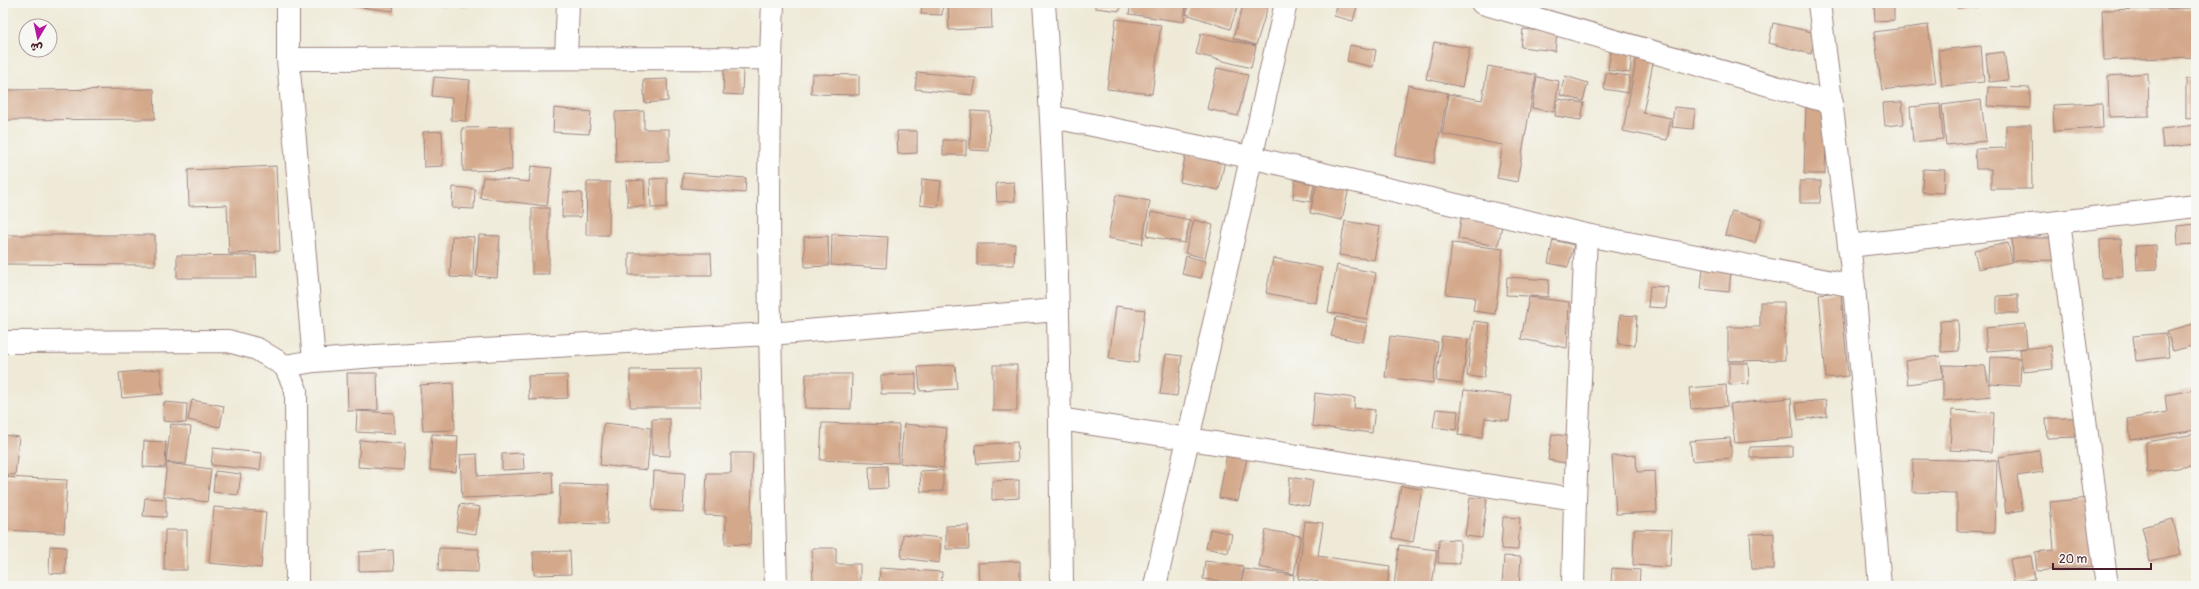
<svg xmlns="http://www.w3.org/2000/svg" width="2199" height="589" viewBox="0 0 2199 589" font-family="Pangolin,'Playpen Sans Arabic',sans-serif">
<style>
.building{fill:#d4a98b}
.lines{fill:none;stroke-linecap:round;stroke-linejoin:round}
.street-casing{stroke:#9c8481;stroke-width:24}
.street{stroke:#fff;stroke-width:22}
</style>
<rect width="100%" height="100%" fill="#f6f6f2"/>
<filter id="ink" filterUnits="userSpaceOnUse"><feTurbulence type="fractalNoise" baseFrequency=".025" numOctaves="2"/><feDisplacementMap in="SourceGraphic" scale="8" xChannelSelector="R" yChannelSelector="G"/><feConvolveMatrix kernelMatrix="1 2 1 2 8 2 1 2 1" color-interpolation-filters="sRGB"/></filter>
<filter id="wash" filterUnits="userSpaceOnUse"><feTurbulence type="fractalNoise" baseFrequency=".012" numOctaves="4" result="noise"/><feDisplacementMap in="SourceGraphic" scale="16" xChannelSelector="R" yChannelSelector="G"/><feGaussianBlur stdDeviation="0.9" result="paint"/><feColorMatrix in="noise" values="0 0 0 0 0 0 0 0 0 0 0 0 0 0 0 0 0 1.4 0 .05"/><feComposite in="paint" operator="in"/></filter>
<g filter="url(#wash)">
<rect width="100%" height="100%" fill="#efead7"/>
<g id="blocks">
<path class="building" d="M352,3H394L393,11L352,6Z
M428,3H447L446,7Z
M450,3H467V7L450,5Z
M922,3H943L942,15L921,14Z
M948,3H991L992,28L949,30Z
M1095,3H1121L1120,11L1095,8Z
M1131,3H1186L1184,22L1129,14Z
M1189,3H1239L1230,29L1186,14Z
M1244,3H1269L1256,45L1233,38Z
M1338,3H1358L1353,21L1334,16Z
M1874,3H1894V20L1875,21Z
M1957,3H1978V7L1957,8Z
M2195,8L2196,57L2104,60L2102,10Z
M1116,19L1161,25L1152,94L1107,89Z
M1773,23L1816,33L1811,54L1769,43Z
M1928,25L1936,83L1882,90L1874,32Z
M1523,29L1557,33L1555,51L1521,47Z
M1201,33L1256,46L1251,68L1196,54Z
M1434,42L1470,48L1462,87L1426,79Z
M1350,45L1376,50L1373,67L1347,61Z
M1981,46L1984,82L1942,86L1938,50Z
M1611,50L1632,53L1630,73L1608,70Z
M2004,52L2008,80L1989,82L1986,54Z
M1637,55L1654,58L1643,113L1671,118L1667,140L1623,131Z
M1488,66L1536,75L1517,182L1497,178L1503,145L1442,134L1449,94L1482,100Z
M724,68L743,69L742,95L723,94Z
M1217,68L1248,75L1238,116L1207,109Z
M917,72L976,78L973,95L915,89Z
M1606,73L1630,76L1628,93L1604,89Z
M2148,73L2149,116L2109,117L2108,76Z
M812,74L859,75V95L811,94Z
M1565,76L1588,83L1583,101L1560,95Z
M434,77L470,80L466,121L451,120L452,98L432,96Z
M1537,77L1559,81L1554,112L1532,108Z
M667,79L668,101L645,103L643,80Z
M2186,79H2196V118L2186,119Z
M1408,85L1448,93L1434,163L1395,156Z
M1988,87L2030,88V108L1987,106Z
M154,89L155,119L3,120V90Z
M1558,99L1584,103L1581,120L1555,116Z
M1981,100L1986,141L1946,145L1942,105Z
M1902,102L1904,124L1885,126L1883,103Z
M1806,103L1827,104L1825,174H1804Z
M2102,103L2103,128L2054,131L2053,105Z
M1940,104L1943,139L1913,142L1910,107Z
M1674,107L1695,109L1693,129L1672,127Z
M554,108L591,112L589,134L553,132Z
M644,111V129H669V161L616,162L615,112Z
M971,111L990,112L989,151L970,150Z
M2006,125H2031L2032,189H1991V169H1976L1975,149L2006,148Z
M2196,125V144L2163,148L2161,129Z
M511,127L512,170L463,171L462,128Z
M442,131L443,166L424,167L423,132Z
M897,131H917V153L898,154Z
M943,140H966V155H943Z
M1186,153L1225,160L1219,190L1180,182Z
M276,166L280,251L229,254L227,205L189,206L188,170Z
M531,166L552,168L547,206L480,198L483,177L529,182Z
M1923,169L1945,170L1944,193L1922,192Z
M683,173L746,178L745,193L682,188Z
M667,178V207L651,208L650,179Z
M922,179L941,181L938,207L920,205Z
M644,180L645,206L628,207L626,181Z
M1295,180L1314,184L1311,202L1293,199Z
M1800,181H1821L1820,203H1800Z
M587,182H610L609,235H586Z
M1014,182L1015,201L997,202L996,183Z
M1317,182L1349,188L1342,220L1310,213Z
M453,187L475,189L474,209L452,208Z
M563,192L582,193L581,217H562Z
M1116,195L1150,201L1142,244L1108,238Z
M532,208H549V274H532Z
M1732,211L1762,219L1755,243L1725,235Z
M1151,212L1190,220L1185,243L1147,236Z
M1461,218L1502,225L1498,246L1458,239Z
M1194,220L1213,225L1205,258L1185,253Z
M1345,221L1380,227L1374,260L1339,255Z
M2196,224V244L2178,245L2177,226Z
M832,234L888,237L886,268L831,265Z
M3,235H155V265L3,264Z
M479,235L500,236L497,278L476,276Z
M452,236L474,237L473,278L450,277Z
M828,236L829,266L805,267L804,237Z
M2012,238H2058L2059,260L2013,261Z
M2121,239L2123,277L2101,278L2100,240Z
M1553,240L1574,245L1568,267L1548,263Z
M1452,243L1503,249L1495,314L1473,311L1475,297L1446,294Z
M2008,243L2012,262L1978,269L1974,250Z
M977,244H1015L1014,265H977Z
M2156,245L2157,269L2137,270L2136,246Z
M629,253H711L712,275H629Z
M177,255L256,256L257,278H177Z
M1186,256L1206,261L1201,278L1182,274Z
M1273,258L1322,268L1316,303L1266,293Z
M1337,265L1376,273L1367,319L1328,312Z
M1703,268L1731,271L1729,292L1701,289Z
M1507,277L1549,280L1548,297L1506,295Z
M1650,286L1668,287L1666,308L1648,307Z
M1841,292L1848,376L1826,378L1819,294Z
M2018,295V313H1997V296Z
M1529,297L1569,302L1567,348L1521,339Z
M1760,302H1784L1785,360L1728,361V327H1760Z
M1116,306L1145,310L1138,363L1109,359Z
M1620,315L1637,316L1635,345L1618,344Z
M1336,317L1367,323L1363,342L1331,336Z
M1958,320L1959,351L1941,352L1940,321Z
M1474,321L1490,323L1484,378L1467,376Z
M2196,323V345L2173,351L2167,331Z
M2025,324L2027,348L1987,351L1985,328Z
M2166,333L2169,357L2136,361L2133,336Z
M1390,336L1438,342L1433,383L1385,377Z
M1442,336L1468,339L1462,384L1436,381Z
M2051,346L2053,369L2023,372L2021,359L2020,386L1990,384L1991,357L2021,358L2020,349Z
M1166,354L1182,356L1177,396L1160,394Z
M1940,356L1943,377V365L1985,366L1991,396L1943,401V379L1908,384L1905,361Z
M1729,363H1748L1749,384L1729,385Z
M955,365L957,389L920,391L918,367Z
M993,365H1017V411H993Z
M160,369L163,394L122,398L119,373Z
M699,369L700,407H630V370Z
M347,373H377L378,410L348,411Z
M806,374H852L851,409L805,408Z
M916,374V394H881V375Z
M567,375L568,398L529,400L528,376Z
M453,383L455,430L423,431L420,385Z
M1726,385L1727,406L1691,409L1689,388Z
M1464,390L1512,396L1509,421L1485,418L1482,438L1458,435Z
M2195,390L2196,430L2131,440L2128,419L2167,412L2165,395Z
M1315,393L1355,398L1354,408L1375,410L1372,433L1312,426Z
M1791,398L1793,438L1735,443L1730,404Z
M192,400L224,406L220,427L188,420Z
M1826,400L1827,416L1798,420L1796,403Z
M164,402L187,404L186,423L163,421Z
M1436,409L1458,411L1456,430L1433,427Z
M1952,410L1994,413L1992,452L1950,450Z
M357,411L394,413V434L356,432Z
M2046,418H2078V437L2047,438Z
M652,419H670V456L652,455Z
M604,423L651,428L647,470L600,465Z
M822,423L899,425L898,463L820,460Z
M171,424L191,427L186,464L166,462Z
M904,424L947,428L943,468L900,463Z
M432,434L458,436L456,472L430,470Z
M1552,434L1575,437L1571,464L1548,460Z
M2196,434V465L2147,473L2146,442Z
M3,435L19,437L15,475L3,474Z
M1730,438L1732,458L1692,461L1690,441Z
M360,440L405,444L403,470L358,467Z
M144,441L166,442L165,468L143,467Z
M1017,442L1018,461L977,464L975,445Z
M1792,446V457L1750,458V447Z
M213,448L262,453L260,470L211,465Z
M2039,451L2043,472L2017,476L2023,510L2006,513L1998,457Z
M523,453L524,469L502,470V454Z
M731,453H753L750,545L725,544L726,516L705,515L707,473H731Z
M1227,453L1247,457L1238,501L1219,498Z
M477,454L478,476L552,472L553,494L462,498L460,455Z
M1636,455L1637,472L1655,471L1657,512L1616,514L1612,456Z
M1913,459L1997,461L1995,532L1957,531V493L1912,492Z
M167,463L211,469L207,502L163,496Z
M887,466L888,488L870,489L869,467Z
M943,470V491L921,492L920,471Z
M215,471L241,474L238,495L213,492Z
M654,471L685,473L683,512L652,510Z
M4,477L67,480L64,533L3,530Z
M1290,477L1313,481L1309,506L1287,502Z
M1019,480V498L992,500V481Z
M560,484L609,485L607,524L559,523Z
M1401,486L1422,489L1413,542L1392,538Z
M1470,497L1487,499L1482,538L1465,536Z
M145,498L166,499V517L143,516Z
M2090,498L2096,566L2037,571L2035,552L2054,550L2050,502Z
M460,504L480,507L476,534L456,531Z
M214,507L266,512L261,568L209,563Z
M1503,517L1520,518L1518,550L1501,549Z
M2173,519L2181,554L2150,561L2142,527Z
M1305,521L1323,523L1318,556L1390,566L1387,586H1350L1298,579Z
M968,525L969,549H946V526Z
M1210,529L1232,534L1228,553L1206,548Z
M1634,529L1672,530L1670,567L1633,565Z
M165,530H187V570H164Z
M1266,530L1301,536L1294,574L1259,567Z
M1774,533V569H1752L1750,534Z
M903,534L941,538L939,563L901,558Z
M1439,539L1460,540V564L1438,563Z
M1399,545L1437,550L1432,586H1394Z
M50,546L66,547L65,574L49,573Z
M439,548L479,549L478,572L438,571Z
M812,548H836V564H860V583L813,584Z
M393,550L394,570L359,571V552Z
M570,551L571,574L534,575L533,552Z
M1504,556L1521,557L1519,586H1502Z
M2031,556L2035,579L2014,582L2010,559Z
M1020,561V586H979L978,563Z
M1205,561L1243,566L1241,583L1203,579Z
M880,568L942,572L941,586H879Z
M1612,568L1640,570L1639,586L1611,584Z
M1244,569L1294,575L1293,586H1242Z"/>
</g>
</g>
<g filter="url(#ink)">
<use href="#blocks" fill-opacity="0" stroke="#9c8481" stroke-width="1"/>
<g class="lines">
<defs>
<path id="street" d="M288,3V59L314,361
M773,3C765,197 771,392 776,586
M1044,3C1058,197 1060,392 1062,586
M1482,3L1832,103
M1819,3L1854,286L1880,586
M566,58L568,3
M288,59L771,58
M1053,117L1250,157L1586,235L1854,286
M2059,222L2107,586
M1849,246L2196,206
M3,342L228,341L257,349L285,366L296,390L297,586
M285,366L314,361L375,356L770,334L1057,310
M1060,419L1575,499
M1155,586L1286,3
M1573,586L1575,499L1586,235"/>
</defs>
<use href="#street" class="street-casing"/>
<use href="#street" class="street"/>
</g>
</g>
<rect width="2199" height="589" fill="none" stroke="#f6f6f2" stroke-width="16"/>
<g transform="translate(38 38) rotate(189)"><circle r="19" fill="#f6f6f2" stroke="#b1a0a2"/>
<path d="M0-3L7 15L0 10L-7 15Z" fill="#b5179e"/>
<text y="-6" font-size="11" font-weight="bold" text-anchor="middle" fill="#4a1f2b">ش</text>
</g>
<path d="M2053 563v6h98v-6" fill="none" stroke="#4a1f2b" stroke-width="2"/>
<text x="2059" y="563" font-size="12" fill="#4a1f2b" stroke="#f6f6f2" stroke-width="3" paint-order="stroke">20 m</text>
</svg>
